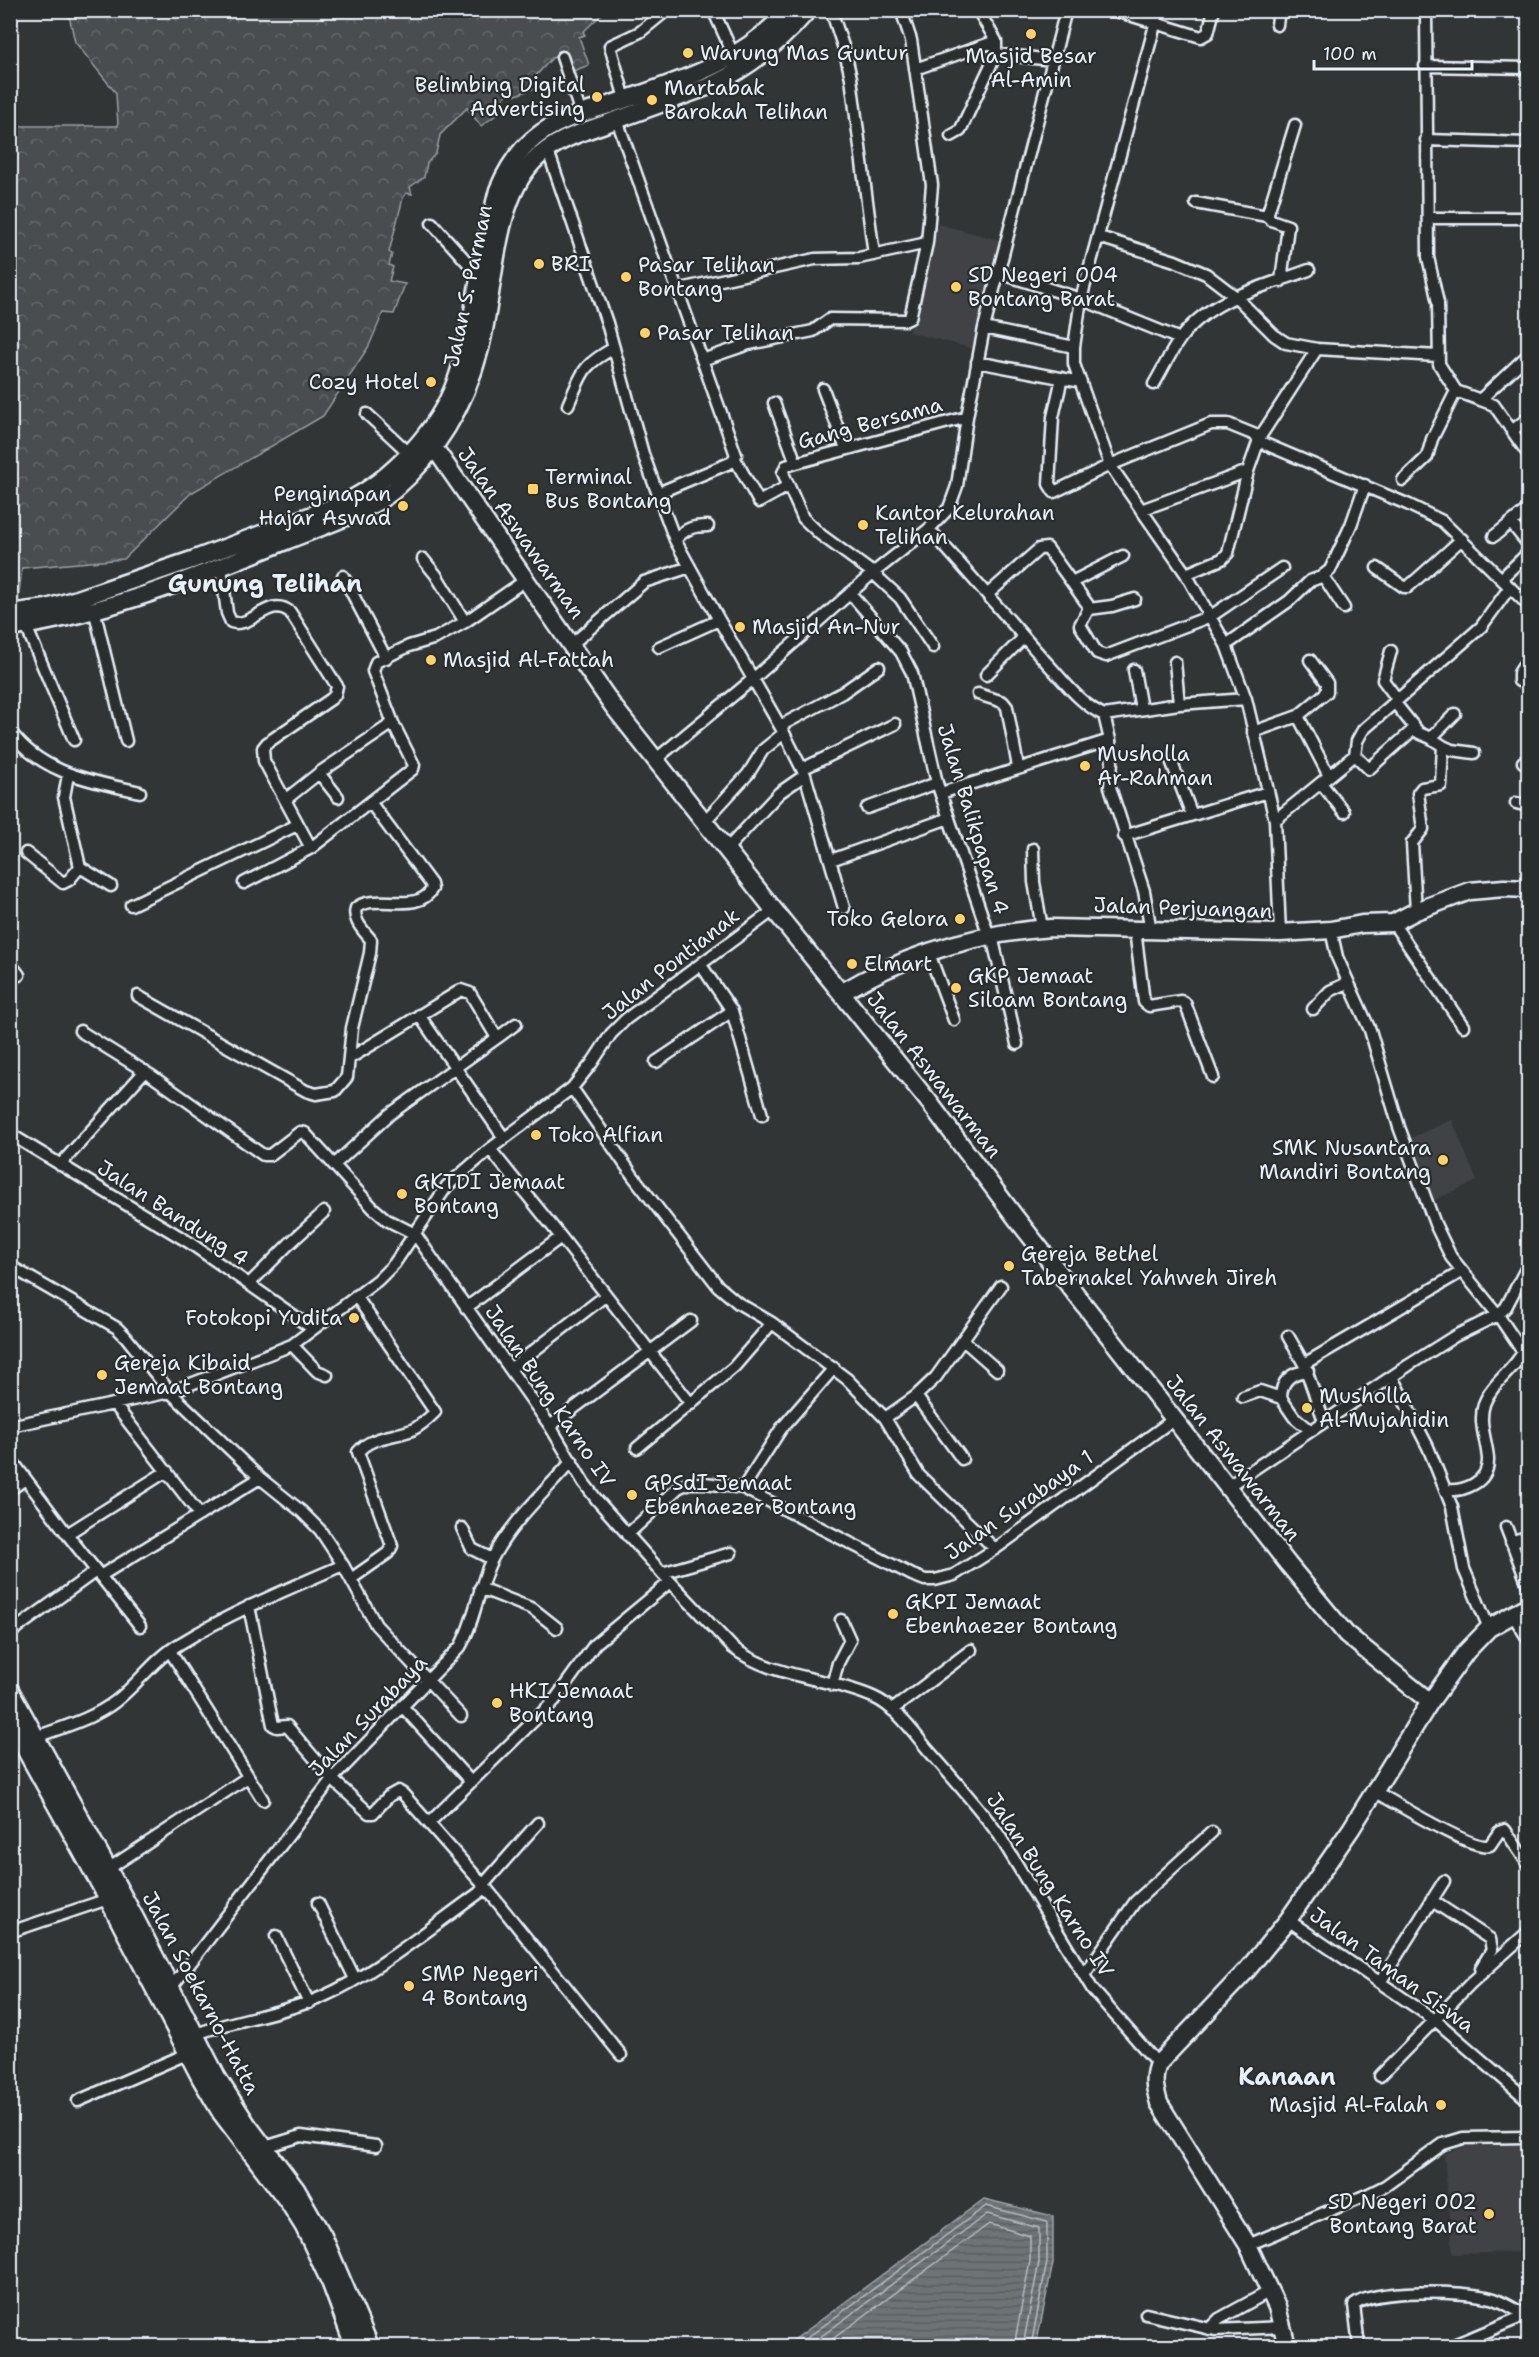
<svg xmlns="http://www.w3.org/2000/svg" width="1539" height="2357" viewBox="0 0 1539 2357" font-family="'Shantell Sans',sans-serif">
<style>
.built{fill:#3f4244}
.forest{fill:url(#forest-crowns);stroke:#989fa4;stroke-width:1.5}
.water{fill:url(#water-rules);stroke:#9fa5aa;stroke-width:1.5}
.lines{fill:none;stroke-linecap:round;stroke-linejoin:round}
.shore{stroke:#b7bfc4;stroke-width:1.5}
.street-casing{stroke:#e8f1f8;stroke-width:15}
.secondary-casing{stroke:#e8f1f8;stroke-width:21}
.street{stroke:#2a2d2e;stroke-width:10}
.secondary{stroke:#2a2d2e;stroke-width:16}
.poi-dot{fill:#ffd166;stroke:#2a2d2e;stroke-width:2}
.labels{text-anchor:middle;stroke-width:4.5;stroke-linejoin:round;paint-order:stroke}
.poi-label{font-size:21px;fill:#e8f1f8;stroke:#2a2d2e;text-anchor:start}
.street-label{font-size:21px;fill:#e8f1f8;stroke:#2a2d2e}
.quarter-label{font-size:24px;font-weight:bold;fill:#e8f1f8;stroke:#2a2d2e}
</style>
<defs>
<pattern id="forest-crowns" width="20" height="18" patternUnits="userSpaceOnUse" patternTransform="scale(1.5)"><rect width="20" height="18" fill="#494d4f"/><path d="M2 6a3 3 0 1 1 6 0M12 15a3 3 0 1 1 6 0" fill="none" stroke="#636769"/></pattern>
<pattern id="water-rules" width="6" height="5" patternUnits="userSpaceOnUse" patternTransform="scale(1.5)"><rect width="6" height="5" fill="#6e7376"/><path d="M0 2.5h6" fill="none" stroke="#5a5e60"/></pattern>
</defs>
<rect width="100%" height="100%" fill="#323536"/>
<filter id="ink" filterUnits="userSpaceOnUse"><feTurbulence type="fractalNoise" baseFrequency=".0167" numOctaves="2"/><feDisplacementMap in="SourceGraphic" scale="12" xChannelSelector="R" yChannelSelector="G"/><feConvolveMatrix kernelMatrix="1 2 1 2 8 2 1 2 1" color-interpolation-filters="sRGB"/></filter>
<g filter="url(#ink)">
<path class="built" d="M938,224L1003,241L974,349L909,332Z
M1452,1120L1477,1181L1434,1200L1408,1139Z
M1528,2144V2252L1453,2254L1444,2154L1462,2147Z"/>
<path class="forest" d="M450,10L471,18L486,11H605L583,32L585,35L579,37L589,65L568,73L561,55L552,58L532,80L535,88L516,95L513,91L504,97V100L501,102L504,109L481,126L467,108L440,135L436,153L427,163L424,177L410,187L412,194L406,193L403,198L389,252L392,254L389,265L393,267L389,281L405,284L394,314L383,313L369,346L323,416L191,493L124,559L22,568L17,610H11V126H118L116,93L75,42L68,11Z"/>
<path class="water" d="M984,2199L1053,2216V2263L1036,2346H786Z"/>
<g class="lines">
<path class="shore" d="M796,2346L986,2206L1047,2222V2262L1031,2346
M808,2346L987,2214L1039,2228V2262L1023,2346
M823,2346L989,2224L1030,2236V2261L1014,2346"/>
<defs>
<path id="street" d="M713,10L734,56
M831,10L845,52L851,78L874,255
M1113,10L1201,37L1208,33L1214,10
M1426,10L1428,257L1438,303L1439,364L1456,391L1494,405L1528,454
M1277,25L1279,10
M996,54L1053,60
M562,57L581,114
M1425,66L1528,68
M915,69L996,41
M625,99L610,46L640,32L667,10
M617,120L736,455L732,462L658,493
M951,136L960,131L996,54V41L978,10
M1426,140L1528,143
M547,148L607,323L643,454L675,540L719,620L784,733L805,775L844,908
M1196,203L1267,216L1271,220L1288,226L1281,281
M1267,216L1295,125
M1428,218H1528
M432,223L468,263L480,273
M1099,237L1175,261L1206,274L1236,297L1274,335L1286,343L1317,349L1438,356
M999,273L1081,299L1180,339
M676,290L815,259L859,258L927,243
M984,328L1074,347
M702,360L749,344L813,331L830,319L906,320L910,318L927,243L932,185L911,40L901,10
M977,362L1081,382
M1062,378L1053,417L1049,484L1054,492L1110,465L1074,364V347L1081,299L1159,10
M1154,384C1163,369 1170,353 1180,339C1209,298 1264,287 1309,270
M823,389L846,449
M1481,399L1528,355
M774,403L796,463
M568,405C583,372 581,366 614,348
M367,414L409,453
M1512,431L1528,418
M1260,437L1228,424H1211L1110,465L1186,574L1226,645L1246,699L1275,820L1280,933
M1258,441L1407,504L1442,521L1528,605
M735,459L759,502L788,486
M1403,480L1427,457L1432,439L1456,391
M1141,510L1248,471L1260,437L1317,349
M1511,523L1528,544
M929,529C969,573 1007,618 1046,662C1064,681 1080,704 1104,715L1179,704L1246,699
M1494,536L1528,509
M675,540C686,528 693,526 708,526
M423,559L436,575L465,622
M221,567L227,613L231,622C252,629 269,595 290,612L337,686L335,695L331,699L267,743L263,748L264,761L311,848L413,769L414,765L393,723L373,671L376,662L409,646L436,638L465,622L527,579
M1377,568L1404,587H1408L1462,539
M1186,574L1222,559L1228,553L1248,471
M343,576L386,658
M1323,576L1344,608
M1502,578L1528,553
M1072,582L1123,556
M850,593L901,652L912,673L937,783L989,936
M988,594L1039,549L1047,548L1088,605V610L1080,625L1097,653L1106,656L1211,616L1282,568
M94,609L126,741
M1089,609L1112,606L1135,599
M26,626L74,740
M571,645L644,582L690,567
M1226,645L1289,601L1310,581L1321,577L1330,570L1351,525L1365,485
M659,647L719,620
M933,647L900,598L873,573L821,535L803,518L783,473L786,466L796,463L967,417
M1391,651L1383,680L1398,700
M1175,662L1179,704
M1134,670L1141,709
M986,675L1024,637
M1519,681V673L1528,659
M978,694L1003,702L1007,707L1018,767
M1395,703L1419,733L1431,738L1443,746L1441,785L1422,788L1418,793L1423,829L1412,843L1416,911
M1104,715L1110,740L1112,762L1110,787L1144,891L1151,931
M1298,716L1329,776
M780,726L842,693L879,667
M10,731C41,774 92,781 140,792
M1253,732L1298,716L1327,692V683L1310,660
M1431,738L1455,714
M1443,746L1452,750L1474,753
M1355,755L1369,769L1414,729
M655,760L753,679L873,573L929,529L949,508L957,486L967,417L984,328L1066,10
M1523,762L1528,761
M1172,763L1192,815
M802,769L895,724
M319,773L338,797
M1321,783L1344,812
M941,793L1110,740
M285,800L319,773L393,723
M1516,803L1528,806
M867,808L937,783
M1275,820L1355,755L1357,741L1363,730L1481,627L1510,587
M704,822L748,774L763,750L784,733
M1124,836L1268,792
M1033,849L1034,882L1042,928
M726,850L779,793L805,775
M26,853L63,883L69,880L80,867L64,797L68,775
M831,860L949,818
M80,867L111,886
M244,883L311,848
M131,905L297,825
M1393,923L1463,1026
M1135,930L1144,1002L1149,1006L1181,1001L1185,1003L1213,1077
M1331,930L1337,957L1370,1030L1399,1127L1435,1224L1451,1257L1498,1315L1523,1352C1513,1371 1491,1384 1484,1404C1478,1424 1487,1441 1488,1459C1489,1483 1463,1492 1445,1490
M992,936L1017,1044
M928,951L954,1020
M10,963L19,975
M701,965L732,1011L762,1115
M138,996L306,1091L316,1094L335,1091L347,1077L352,1028L370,953L371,940C364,931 352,920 356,908C374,892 418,915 432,889L431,884L370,802
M1313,1009L1330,991L1347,983
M419,1015L504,1138
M80,1031L152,1076L263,1155H270L300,1132L305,1133L373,1208L387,1220L415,1234L550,1426L584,1483L597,1500L662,1573L732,1647C772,1678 827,1677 873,1697C896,1707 913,1732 929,1751C953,1778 977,1805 999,1835L1093,1990L1158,2064
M497,1038L516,1024
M656,1062L732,1011
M572,1088L633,1176L718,1286L738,1303L772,1323L847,1379L885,1418L919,1475L995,1549
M10,1134L190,1243L313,1329
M490,1149L561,1237L691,1404
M60,1165L145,1071
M334,1165L390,1114L497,1038L470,993L461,990L350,1058
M10,1266L117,1328L126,1337L170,1392L260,1478L301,1511L320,1530L343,1565L376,1625L461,1716
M249,1284L289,1244L324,1212
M466,1308L561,1237
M1288,1336L1304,1364
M963,1340L997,1370
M292,1345L317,1371L327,1375
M510,1369L605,1296
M1392,1377L1428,1447L1452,1507L1464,1569L1489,1628
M916,1396L962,1459
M1243,1397L1260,1391L1281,1398L1294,1417L1310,1430
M1281,1398C1281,1381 1291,1372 1308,1371
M115,1405L200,1515
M885,1418L916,1396L936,1377L1001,1286
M1324,1421L1304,1364L1461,1272
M10,1426L170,1392L292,1345L378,1280L394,1264L447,1186L490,1149L572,1088L592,1063L611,1034L626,1019L774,910
M550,1426L691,1321
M637,1448L734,1367L772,1323
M10,1458L67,1534L140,1626
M1227,1487L1409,1365L1455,1336L1498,1315L1506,1307L1528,1265
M743,1488L781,1429L834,1368
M10,1490L25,1479
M1506,1527L1528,1585
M462,1528L472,1549L492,1559
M67,1534L167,1471
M627,1535L678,1488L689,1483H705L743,1488L912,1575L925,1580H935L954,1575L995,1549L1174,1419
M1511,1542L1528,1536
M662,1573L731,1553
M100,1576L260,1478
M351,1579L388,1553L392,1546L358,1452C371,1436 394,1437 412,1430C420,1426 429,1418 435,1412L356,1296
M480,1588L533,1609L557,1628
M1513,1615L1528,1639
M10,1633L96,1571
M170,1651L263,1800
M832,1685L838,1663L850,1640L841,1620
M402,1706L471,1782
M892,1710L971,1650
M36,1737C63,1727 93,1719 116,1701C139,1683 155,1658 181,1643C232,1612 288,1589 343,1565
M1376,1792C1394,1802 1475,1852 1490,1845L1499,1832L1505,1830L1528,1864
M429,1823L554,1701L595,1644L670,1582
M108,1869L248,1777
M483,1885L538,1823
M486,1888L621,2055
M1431,1900L1490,1939L1492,1950L1481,1968
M318,1903L355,1979
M1288,1920L1435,2020L1528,2100
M10,1932L108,1899
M276,1936L309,2003
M1084,1975L1135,1902L1212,1832
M1381,1981L1444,1881
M171,1988L332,1779L460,1647C475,1621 478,1588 491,1561C510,1523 545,1492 572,1461
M191,2036C233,2019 280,2015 322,1997C377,1973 436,1923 486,1888L403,1794L398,1791L389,1796L373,1813H369L332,1779L287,1726L277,1727L273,1725L249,1606
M1380,2076L1471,1983L1528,1932
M78,2101L189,2053
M265,2147L301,2136L376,2146
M1248,2245L1369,2194L1385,2186L1443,2144L1463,2138L1528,2137
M1146,2314L1215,2330L1282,2327
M1209,2329L1219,2319L1270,2291
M1359,2346L1354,2305C1374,2288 1465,2291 1491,2298C1504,2301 1515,2311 1528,2315
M1451,2346L1471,2338
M1471,2346V2338L1526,2315"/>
<path id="secondary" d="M424,437L440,456L613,706L774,910L929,1102L1016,1218L1288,1564L1346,1634L1430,1702
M10,613L47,608L77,599L192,560L344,503C391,480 438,431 456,381C465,357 469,331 474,306C481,267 488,228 498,190C507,168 521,147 541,133C561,119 586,112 609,105C675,82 741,65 788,10
M10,628C108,614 202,575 293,538C323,526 369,511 394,490C436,454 465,405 479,352C495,296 492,205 533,162C555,138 589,130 619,119C649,108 680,97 710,86C749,68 780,43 808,10
M841,993C905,955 976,933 1051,928L1280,933L1331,930L1362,924L1393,923L1416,911L1470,891L1504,888L1528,889
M10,1690L134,1916L217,2077L247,2124L296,2189L323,2236L370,2346
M10,1722L108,1899L201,2079L221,2113L289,2203L304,2227L331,2284L354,2346
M1287,2346L1277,2307L1248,2245L1159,2103C1155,2089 1152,2078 1158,2064L1247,1970L1288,1920L1351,1829L1430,1702L1466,1652L1489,1628L1528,1606"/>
</defs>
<use href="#street" class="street-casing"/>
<use href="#secondary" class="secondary-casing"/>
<use href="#street" class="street"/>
<use href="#secondary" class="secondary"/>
</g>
</g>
<g class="poi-dot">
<circle cx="1031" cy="34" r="6"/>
<circle cx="688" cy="53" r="6"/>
<circle cx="597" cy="97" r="6"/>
<circle cx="652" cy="100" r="6"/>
<circle cx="539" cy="264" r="6"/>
<circle cx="626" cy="277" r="6"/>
<circle cx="956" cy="287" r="6"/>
<circle cx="645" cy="333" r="6"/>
<circle cx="431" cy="382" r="6"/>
<rect x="527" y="483" width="12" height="12" rx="3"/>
<circle cx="403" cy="506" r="6"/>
<circle cx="863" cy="525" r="6"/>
<circle cx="740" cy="627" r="6"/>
<circle cx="431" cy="660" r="6"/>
<circle cx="1085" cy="766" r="6"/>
<circle cx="960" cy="919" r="6"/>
<circle cx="852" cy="964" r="6"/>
<circle cx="956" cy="988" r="6"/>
<circle cx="536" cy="1135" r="6"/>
<circle cx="1443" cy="1160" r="6"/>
<circle cx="402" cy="1194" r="6"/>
<circle cx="1009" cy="1266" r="6"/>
<circle cx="354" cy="1318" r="6"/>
<circle cx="102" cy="1375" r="6"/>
<circle cx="1307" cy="1408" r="6"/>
<circle cx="632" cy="1495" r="6"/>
<circle cx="893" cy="1614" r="6"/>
<circle cx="497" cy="1703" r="6"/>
<circle cx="409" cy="1986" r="6"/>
<circle cx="1441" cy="2105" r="6"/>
<circle cx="1489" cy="2214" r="6"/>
</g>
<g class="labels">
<g class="poi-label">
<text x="700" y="60">Warung Mas Guntur</text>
<text x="1031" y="63" text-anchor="middle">Masjid Besar<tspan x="1031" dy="24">Al-Amin</tspan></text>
<text x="585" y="92" text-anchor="end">Belimbing Digital<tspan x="585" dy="24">Advertising</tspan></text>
<text x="664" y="95">Martabak<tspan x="664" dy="24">Barokah Telihan</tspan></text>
<text x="551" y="271">BRI</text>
<text x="638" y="272">Pasar Telihan<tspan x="638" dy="24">Bontang</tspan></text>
<text x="968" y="282">SD Negeri 004<tspan x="968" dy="24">Bontang Barat</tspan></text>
<text x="657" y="340">Pasar Telihan</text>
<text x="419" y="389" text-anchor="end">Cozy Hotel</text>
<text x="545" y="484">Terminal<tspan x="545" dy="24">Bus Bontang</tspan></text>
<text x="391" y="501" text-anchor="end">Penginapan<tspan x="391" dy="24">Hajar Aswad</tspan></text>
<text x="875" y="520">Kantor Kelurahan<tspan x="875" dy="24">Telihan</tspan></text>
<text x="752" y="634">Masjid An-Nur</text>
<text x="443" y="667">Masjid Al-Fattah</text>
<text x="1097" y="761">Musholla<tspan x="1097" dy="24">Ar-Rahman</tspan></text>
<text x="948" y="926" text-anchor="end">Toko Gelora</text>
<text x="864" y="971">Elmart</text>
<text x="968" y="983">GKP Jemaat<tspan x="968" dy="24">Siloam Bontang</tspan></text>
<text x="548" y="1142">Toko Alfian</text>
<text x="1431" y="1155" text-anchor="end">SMK Nusantara<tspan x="1431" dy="24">Mandiri Bontang</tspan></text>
<text x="414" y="1189">GKTDI Jemaat<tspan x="414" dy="24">Bontang</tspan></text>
<text x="1021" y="1261">Gereja Bethel<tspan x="1021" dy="24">Tabernakel Yahweh Jireh</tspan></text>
<text x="342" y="1325" text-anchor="end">Fotokopi Yudita</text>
<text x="114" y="1370">Gereja Kibaid<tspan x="114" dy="24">Jemaat Bontang</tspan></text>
<text x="1319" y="1403">Musholla<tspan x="1319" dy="24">Al-Mujahidin</tspan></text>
<text x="644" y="1490">GPSdI Jemaat<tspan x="644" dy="24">Ebenhaezer Bontang</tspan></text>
<text x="905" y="1609">GKPI Jemaat<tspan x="905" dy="24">Ebenhaezer Bontang</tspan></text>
<text x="509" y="1698">HKI Jemaat<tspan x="509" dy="24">Bontang</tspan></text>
<text x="421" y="1981">SMP Negeri<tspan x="421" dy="24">4 Bontang</tspan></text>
<text x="1429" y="2112" text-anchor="end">Masjid Al-Falah</text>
<text x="1477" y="2209" text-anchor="end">SD Negeri 002<tspan x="1477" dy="24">Bontang Barat</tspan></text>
</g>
<g class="street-label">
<text transform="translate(468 286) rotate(-78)" y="7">Jalan S. Parman</text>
<text transform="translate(870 423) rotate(-15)" y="7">Gang Bersama</text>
<text transform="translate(521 533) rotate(55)" y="7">Jalan Aswawarman</text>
<text transform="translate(973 819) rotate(73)" y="7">Jalan Balikpapan 4</text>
<text transform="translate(1183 908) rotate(2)" y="7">Jalan Perjuangan</text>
<text transform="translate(671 964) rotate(-38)" y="7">Jalan Pontianak</text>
<text transform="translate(934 1075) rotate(52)" y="7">Jalan Aswawarman</text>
<text transform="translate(173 1213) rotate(33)" y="7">Jalan Bandung 4</text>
<text transform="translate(550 1396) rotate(56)" y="7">Jalan Bung Karno IV</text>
<text transform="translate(1233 1458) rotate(52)" y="7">Jalan Aswawarman</text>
<text transform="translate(1019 1505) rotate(-35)" y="7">Jalan Surabaya 1</text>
<text transform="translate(368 1716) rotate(-46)" y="7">Jalan Surabaya</text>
<text transform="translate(1050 1885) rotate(57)" y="7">Jalan Bung Karno IV</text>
<text transform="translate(1392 1970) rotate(36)" y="7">Jalan Taman Siswa</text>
<text transform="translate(201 1993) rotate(62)" y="7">Jalan Soekarno-Hatta</text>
</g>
<g class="quarter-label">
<text x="265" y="592">Gunung Telihan</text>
<text x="1287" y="2085">Kanaan</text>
</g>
</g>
<rect width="1539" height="2357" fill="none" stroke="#2a2d2e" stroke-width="36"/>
<rect x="18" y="18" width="1503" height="2321" fill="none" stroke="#e8f1f8" stroke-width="2" filter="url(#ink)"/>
<path d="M1314 60v9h158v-9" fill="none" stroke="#e8f1f8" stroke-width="3"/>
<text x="1323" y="60" font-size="18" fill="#e8f1f8" stroke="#2a2d2e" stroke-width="4.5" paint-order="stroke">100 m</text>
</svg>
